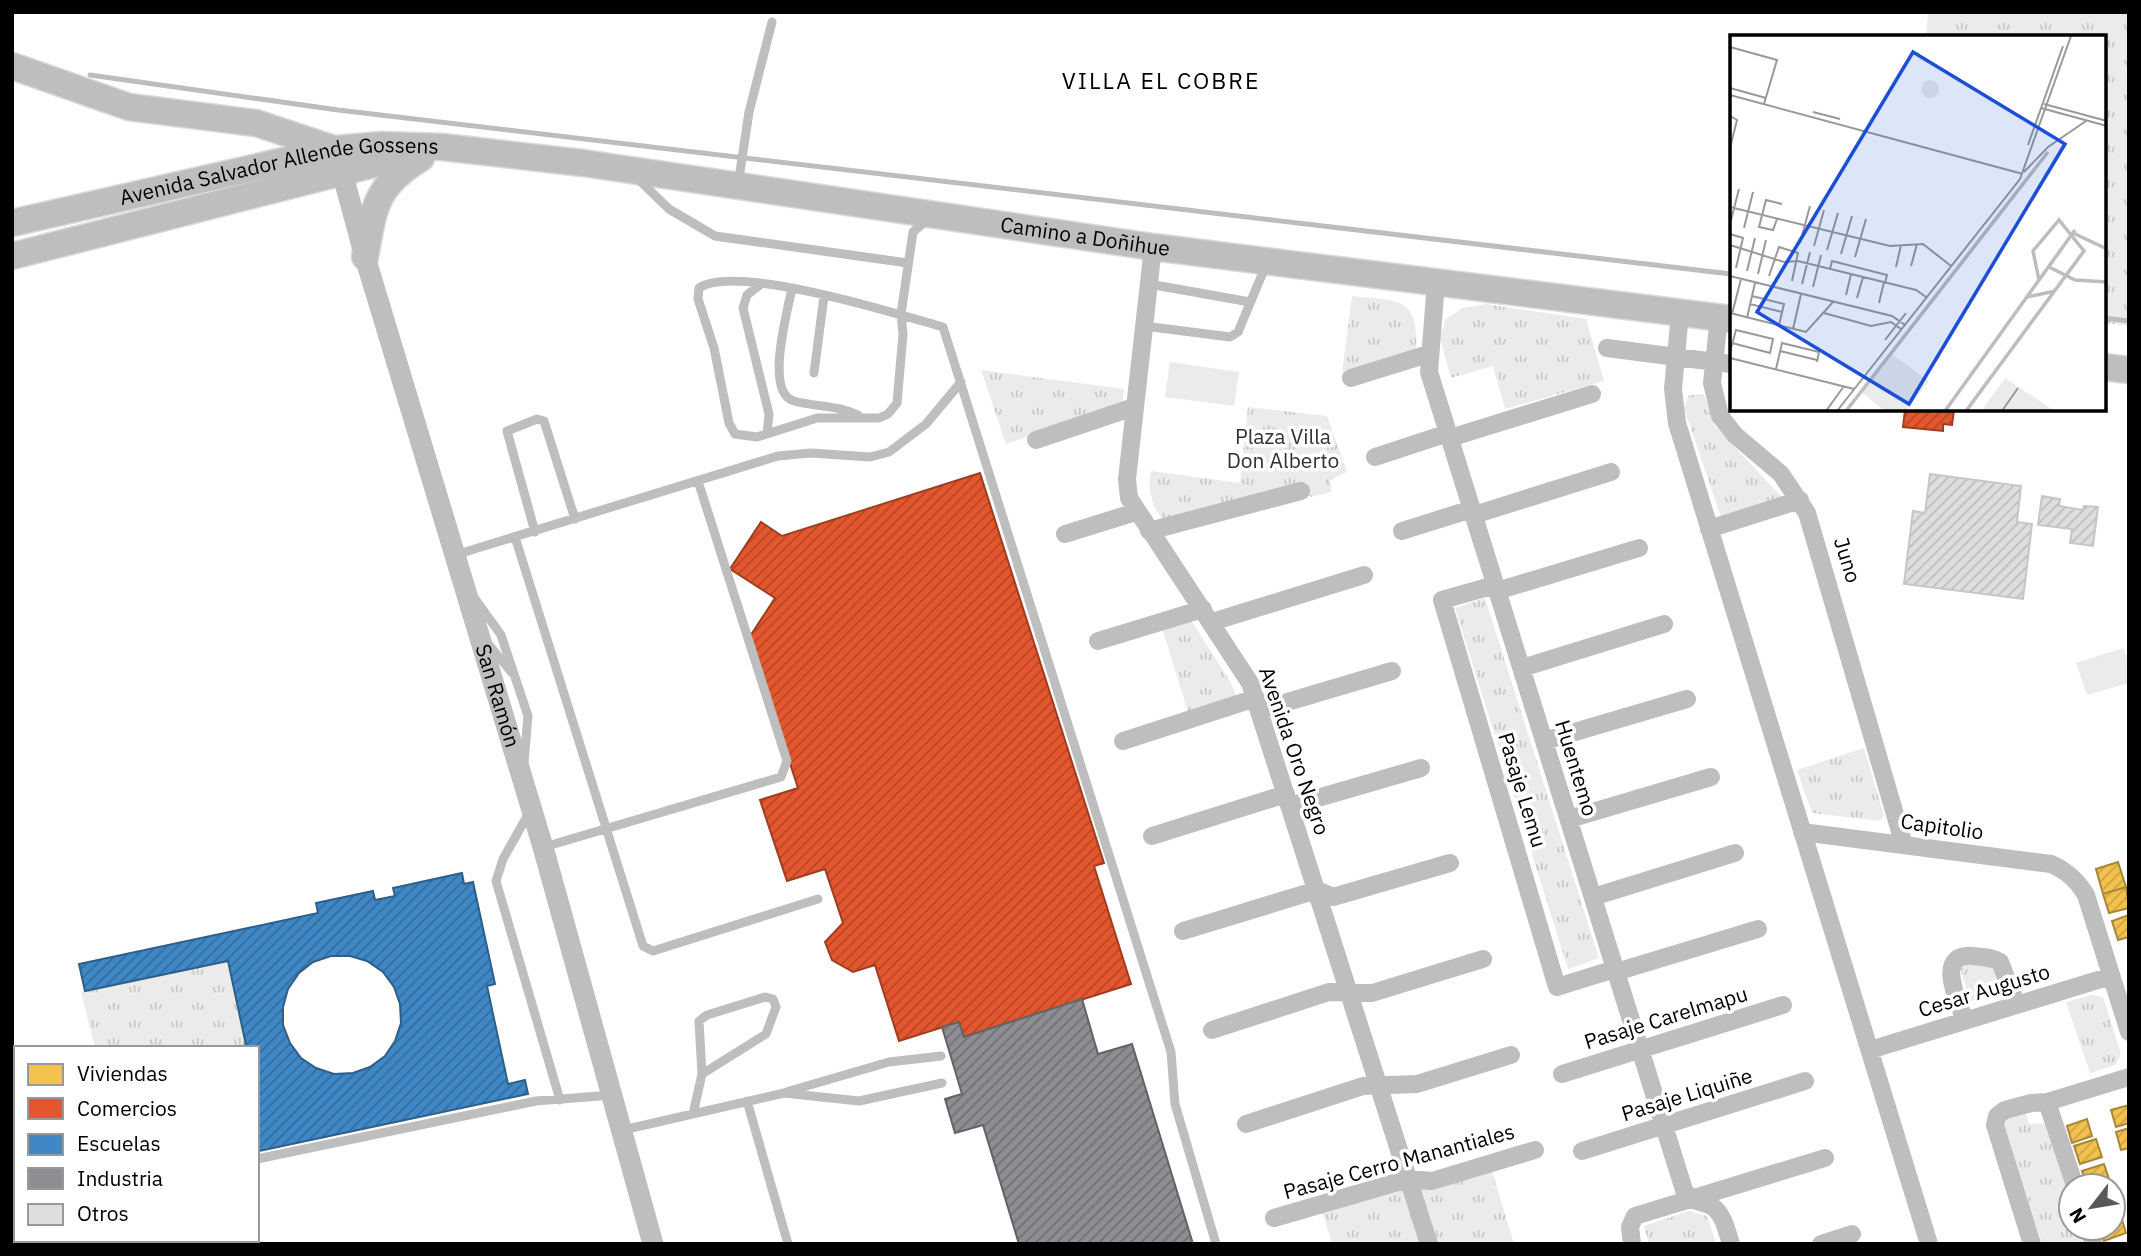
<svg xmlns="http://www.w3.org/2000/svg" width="2141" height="1256" viewBox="0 0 2141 1256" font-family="'IBM Plex Sans',sans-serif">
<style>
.grass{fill:url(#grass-tufts)}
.garden{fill:#ebebeb}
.homes{fill:url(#homes-hatch);stroke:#a98737;stroke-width:2}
.shops{fill:url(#shops-hatch);stroke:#a03d20;stroke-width:2}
.schools{fill:url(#schools-hatch);stroke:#2c5f8a;stroke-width:2;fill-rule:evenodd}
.industry{fill:url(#industry-hatch);stroke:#636366;stroke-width:2}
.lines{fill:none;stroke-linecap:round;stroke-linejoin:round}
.stream{stroke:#bdbdbd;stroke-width:5}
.building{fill:url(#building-hatch);stroke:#c6c6c6;stroke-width:2}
.primary-casing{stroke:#dbdbdb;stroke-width:29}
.service{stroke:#bebebe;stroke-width:9}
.minor{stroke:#bebebe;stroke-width:18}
.tertiary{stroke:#bebebe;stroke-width:21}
.primary{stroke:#bebebe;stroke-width:26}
.labels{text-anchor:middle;stroke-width:7;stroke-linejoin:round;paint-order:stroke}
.street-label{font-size:21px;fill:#000;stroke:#fff}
.park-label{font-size:21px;fill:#313131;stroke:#fff}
.neighbourhood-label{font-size:23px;letter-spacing:2px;fill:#000;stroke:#fff}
.inset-river{fill:none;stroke:#bdbdbd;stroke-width:3.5}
.inset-road{fill:none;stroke:#999;stroke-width:2}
.view{fill:#1d4ed8;fill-opacity:0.15;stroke:#1d4ed8;stroke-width:3.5}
.inset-edge{fill:none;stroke:#000;stroke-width:3.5}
</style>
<defs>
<pattern id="grass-tufts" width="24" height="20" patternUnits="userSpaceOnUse" patternTransform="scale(1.75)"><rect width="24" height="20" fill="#ebebeb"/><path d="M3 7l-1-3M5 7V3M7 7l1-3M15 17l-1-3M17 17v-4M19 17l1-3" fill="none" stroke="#c8c8c8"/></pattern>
<pattern id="homes-hatch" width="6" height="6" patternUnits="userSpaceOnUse" patternTransform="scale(1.75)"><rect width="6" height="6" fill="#f2c14e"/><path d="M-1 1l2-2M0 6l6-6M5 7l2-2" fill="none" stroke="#cea442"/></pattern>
<pattern id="shops-hatch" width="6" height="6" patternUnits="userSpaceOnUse" patternTransform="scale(1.75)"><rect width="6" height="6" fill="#e4572e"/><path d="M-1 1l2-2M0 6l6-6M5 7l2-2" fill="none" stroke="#b64625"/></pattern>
<pattern id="schools-hatch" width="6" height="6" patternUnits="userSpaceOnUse" patternTransform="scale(1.75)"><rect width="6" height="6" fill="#3f88c5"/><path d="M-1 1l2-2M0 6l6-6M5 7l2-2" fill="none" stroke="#326d9e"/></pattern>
<pattern id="industry-hatch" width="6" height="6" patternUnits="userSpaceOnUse" patternTransform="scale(1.75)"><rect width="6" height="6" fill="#8d8d92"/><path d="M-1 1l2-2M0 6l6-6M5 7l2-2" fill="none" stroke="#717175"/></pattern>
<pattern id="building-hatch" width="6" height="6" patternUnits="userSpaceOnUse" patternTransform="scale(1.75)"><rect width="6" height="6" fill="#dedede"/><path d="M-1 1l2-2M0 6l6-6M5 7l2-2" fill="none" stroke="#bdbdbd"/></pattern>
</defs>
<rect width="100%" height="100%" fill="#fff"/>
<path class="grass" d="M1928,12H2129V326L2104,323V37H1926Z
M1352,296C1398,302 1419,294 1416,351L1342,373Z
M1486,304L1586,319L1604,381L1505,409L1493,366L1451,378L1440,338L1446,319L1463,308Z
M981,370L1124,389L1122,406L1006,444Z
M1704,394L1714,425L1782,497L1721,517L1684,408L1689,395Z
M1248,407L1327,416L1347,472L1330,480L1332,492L1310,497L1302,484L1167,522C1152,513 1147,487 1151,471L1240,483Z
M1485,598L1599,958L1568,969L1455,608Z
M1190,619L1230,681L1238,700L1189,715L1162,628Z
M1864,748L1884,816L1879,821L1812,813L1797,770Z
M228,961L246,1045L95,1048L81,992Z
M1959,963L1998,966L2005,990L1970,1001Z
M2092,995L2103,997L2121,1054L2115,1065L2090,1073L2066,1002Z
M2025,1112L2029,1124L2046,1123L2071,1204V1228H2078L2083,1244H2042L2003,1120Z
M1491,1168L1514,1244H1332L1322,1211L1392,1190Z
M1689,1211L1707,1216L1716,1244H1649L1644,1226Z"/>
<path class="garden" d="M1170,362L1239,372L1234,406L1165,397Z
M2123,648L2129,663V683L2087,695L2076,663Z"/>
<path class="homes" d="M2118,862L2126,887L2103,894L2096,869Z
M2126,887L2129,908L2109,913L2103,894Z
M2129,915V937L2118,940L2112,921Z
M2129,1105V1123L2116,1127L2111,1110Z
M2087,1119L2092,1136L2072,1143L2067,1126Z
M2129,1128V1148L2121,1150L2116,1132Z
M2096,1139L2102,1157L2080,1164L2074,1146Z
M2104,1164L2110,1182L2087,1186L2082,1171Z
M2121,1216L2126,1233L2104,1241L2100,1228H2113V1218Z"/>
<path class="shops" d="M1905,410H1954L1952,425L1943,424V431L1903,427Z
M980,473L1104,863L1094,866L1131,984L964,1037L959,1022L899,1041L875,965L853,972L832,960L825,942L843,923L825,869L787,881L760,800L798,788L749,638L775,598L730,569L761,522L782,536Z"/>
<path class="schools" d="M462,873L464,884L473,882L495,984L487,986L508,1084L525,1080L528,1094L259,1151L257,1048H237L246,1045L228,961L85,991L79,964L318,913L316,903L373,891L375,900L395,896L393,888ZM331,956H350L367,961L383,972L394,987L400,1004L401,1023L395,1041L385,1056L370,1067L353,1073L334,1074L316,1068L301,1058L290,1043L283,1025V1007L288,989L299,973L313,962Z"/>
<path class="industry" d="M1082,999L1098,1054L1132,1044L1193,1244H1019L983,1125L955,1133L945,1099L962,1094L942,1027L959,1022L964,1037Z"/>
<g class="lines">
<path class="stream" d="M90,75L338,110L1731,274
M2104,318L2129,321"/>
</g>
<path class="building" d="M1930,474L2021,486L2017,522L2032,524L2023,599L1904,584L1913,511L1925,513Z
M2042,496L2060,499L2059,506L2083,510L2084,506L2098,507L2093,546L2070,543L2072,529L2038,525Z"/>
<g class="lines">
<defs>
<g id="primary">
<path d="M12,66L129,107L256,123L334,149"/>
<path id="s2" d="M12,223L336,149L382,145L442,147L583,163L1153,247L1731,319"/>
<path d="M12,256L410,155"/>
<path d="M365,257C374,207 375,186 421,158"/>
<path d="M2104,367L2129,370"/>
</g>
</defs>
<use href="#primary" class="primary-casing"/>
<path class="service" d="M638,179L669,209L715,236L908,263
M738,185L749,112L772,22
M927,220L913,232L901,314L903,334L897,403L888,414L879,418H817L757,437L735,434L729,423L714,348L698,299L699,288C735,263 897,314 943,327L1171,1052L1175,1104L1216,1244
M761,284L747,295L743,308L769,414L767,434
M1149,284L1250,302
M792,288C788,310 764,393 794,401C816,407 837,405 858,415
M1144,326L1230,337L1238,332L1266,265
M814,373L824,296
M535,532L507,431L537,419L544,421L575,519
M515,537L643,946L653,951L818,899
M455,555L778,456L811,453L870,457L889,452L926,424L961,382
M476,600L501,635L528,716L524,762
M490,646L512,673
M530,811L503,859L496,881L560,1100
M544,847L781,777L787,761L698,481
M786,1092L889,1062L941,1056
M747,1101L788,1244
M693,1114L702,1074L699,1021L707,1015L765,997L773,999L776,1007L766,1034L702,1074
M623,1130L784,1093L859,1101L942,1083
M257,1159L536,1101L612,1095"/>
<path class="minor" d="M1153,247L1127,479L1129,498L1250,683L1429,1244
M1436,282L1429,372L1684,1190C1692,1204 1701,1200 1713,1207C1724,1215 1727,1232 1731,1244
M1680,313L1673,389L1677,423L1929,1244
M1719,317L1712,383L1720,416L1735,435L1781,474L1807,513L1904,845
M1607,348L1731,364
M1351,378L1428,354
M1450,438L1592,394
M1036,440L1134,407
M1375,457L1448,433
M1474,515L1611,472
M1709,529L1800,500
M1149,531L1301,491
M1402,531L1472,509
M1065,534L1136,512
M1495,585L1442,600L1557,987L1615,969
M1497,591L1639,548
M1212,622L1364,575
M1098,641L1203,609
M1522,668L1664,624
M1260,710L1392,671
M1123,741L1256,698
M1544,741L1687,699
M1290,806L1421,768
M1569,819L1711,777
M1802,832L2051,864C2067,871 2077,880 2086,895L2129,1032
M1152,836L1286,794
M1593,897L1735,853
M1183,931L1317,890L1333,897L1450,863
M1616,972L1758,929
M1965,1021C1958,1000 1934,953 1973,956C1983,957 1992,957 2000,962L2017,1005
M1212,1030L1329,992L1372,993L1483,959
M1870,1050L2111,976
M1562,1074L1783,1005
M2047,1102L2075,1186
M1246,1124L1363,1086L1417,1084L1511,1055
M1582,1151L1805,1081
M1274,1218L1408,1179L1432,1181L1535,1150
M2088,1228L2094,1244
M1632,1244L1630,1227L1635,1216L1825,1158
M1821,1244L1852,1234
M2032,1244L1995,1125L1997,1116L2005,1110L2031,1103L2047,1102L2129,1077"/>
<path class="tertiary" id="s1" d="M338,157L365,257L543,847L653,1244"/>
<use href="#primary" class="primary"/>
</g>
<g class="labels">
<g class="street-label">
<text dy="7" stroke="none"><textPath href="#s2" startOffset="273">Avenida Salvador Allende Gossens</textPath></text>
<text dy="7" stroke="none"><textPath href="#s2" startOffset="1088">Camino a Doñihue</textPath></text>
<text transform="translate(1847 560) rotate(73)" y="7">Juno</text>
<text dy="7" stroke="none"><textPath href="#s1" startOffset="562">San Ramón</textPath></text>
<text transform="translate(1294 751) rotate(71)" y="7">Avenida Oro Negro</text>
<text transform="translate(1576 768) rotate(73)" y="7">Huentemo</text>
<text transform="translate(1522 790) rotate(73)" y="7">Pasaje Lemu</text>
<text transform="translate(1942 827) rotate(8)" y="7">Capitolio</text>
<text transform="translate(1984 991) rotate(-17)" y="7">Cesar Augusto</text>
<text transform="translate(1666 1018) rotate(-17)" y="7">Pasaje Carelmapu</text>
<text transform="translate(1687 1095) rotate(-17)" y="7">Pasaje Liquiñe</text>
<text transform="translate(1399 1162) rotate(-15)" y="7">Pasaje Cerro Manantiales</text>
</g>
<g class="park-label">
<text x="1283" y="444">Plaza Villa<tspan x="1283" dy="24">Don Alberto</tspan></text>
</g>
<g class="neighbourhood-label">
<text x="1161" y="89">VILLA EL COBRE</text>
</g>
</g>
<g transform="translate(1730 35)">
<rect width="376" height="376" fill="#fff"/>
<path d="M191 54a9 9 0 1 1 18 0a9 9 0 1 1-18 0ZM160,318L199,346L176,376H155L130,356ZM276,342L278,345L325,376H251Z" fill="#ebebeb"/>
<path class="inset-river" d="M343,198L377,214M319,232L345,245L377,247M297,262L325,256M116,376L318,117M215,376L345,195M236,376L354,216L329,185L303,216L309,245"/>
<path class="inset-road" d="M0,12L47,25L34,69M0,53L36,63M0,60L293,139M314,69L377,86M311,73L377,91M83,77L110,84M0,81L7,85L0,113M298,110L333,11M294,137L318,112L356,86M0,172L160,211L193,209L221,231M47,184L43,195L29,192L36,165L52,169M0,189L9,154M14,193L23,157M0,199L13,203L6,233M70,208L80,171M0,210L54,227L68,226L186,255L196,262M84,211L94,175M97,215L108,178M111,219L122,181M125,222L136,184M181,231L187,209M166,232L171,210M100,234L102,226L157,240L155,248M17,236L25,203M28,239L36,205M0,241L162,281L175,290M39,241L49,212L68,218L62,246M72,249L80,217M83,252L91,220M116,260L121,239M22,261L54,269L49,290M127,263L133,242M149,268L154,247M20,269L52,277M0,278L76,297L103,267M94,278L141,291L161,287L171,294M2,279L11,244M17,283L25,248M63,294L71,259M155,305L176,278M50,316L87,325M0,317L6,295L43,304L40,318L2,308M0,323L124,354M46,334L52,308L89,317L87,327M96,376L114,351M107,376L290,144L341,1M272,376L288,353"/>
<path class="view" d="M183,17L335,109L179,369L27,277Z"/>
<rect width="376" height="376" class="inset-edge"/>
</g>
<rect width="2141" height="1256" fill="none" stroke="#000000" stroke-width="28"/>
<rect x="14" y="1046" width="245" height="196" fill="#ffffff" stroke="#999999" stroke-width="2"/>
<rect x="28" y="1064" width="35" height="21" fill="#f2c14e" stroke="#999999" stroke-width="2"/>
<text x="77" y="1081" font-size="21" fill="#000000">Viviendas</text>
<rect x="28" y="1098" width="35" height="21" fill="#e4572e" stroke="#999999" stroke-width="2"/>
<text x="77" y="1116" font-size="21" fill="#000000">Comercios</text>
<rect x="28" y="1134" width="35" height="21" fill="#3f88c5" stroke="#999999" stroke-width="2"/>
<text x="77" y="1151" font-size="21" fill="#000000">Escuelas</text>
<rect x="28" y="1168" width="35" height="21" fill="#8d8d92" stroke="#999999" stroke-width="2"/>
<text x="77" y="1186" font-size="21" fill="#000000">Industria</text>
<rect x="28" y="1204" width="35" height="21" fill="#dedede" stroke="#999999" stroke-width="2"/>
<text x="77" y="1221" font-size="21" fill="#000000">Otros</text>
<g transform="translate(2092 1207) rotate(239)"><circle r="33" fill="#ffffff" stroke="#999999" stroke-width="2"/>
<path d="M0-5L12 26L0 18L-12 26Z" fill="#595959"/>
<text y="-10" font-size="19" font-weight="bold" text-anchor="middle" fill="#000000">N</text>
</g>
</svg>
